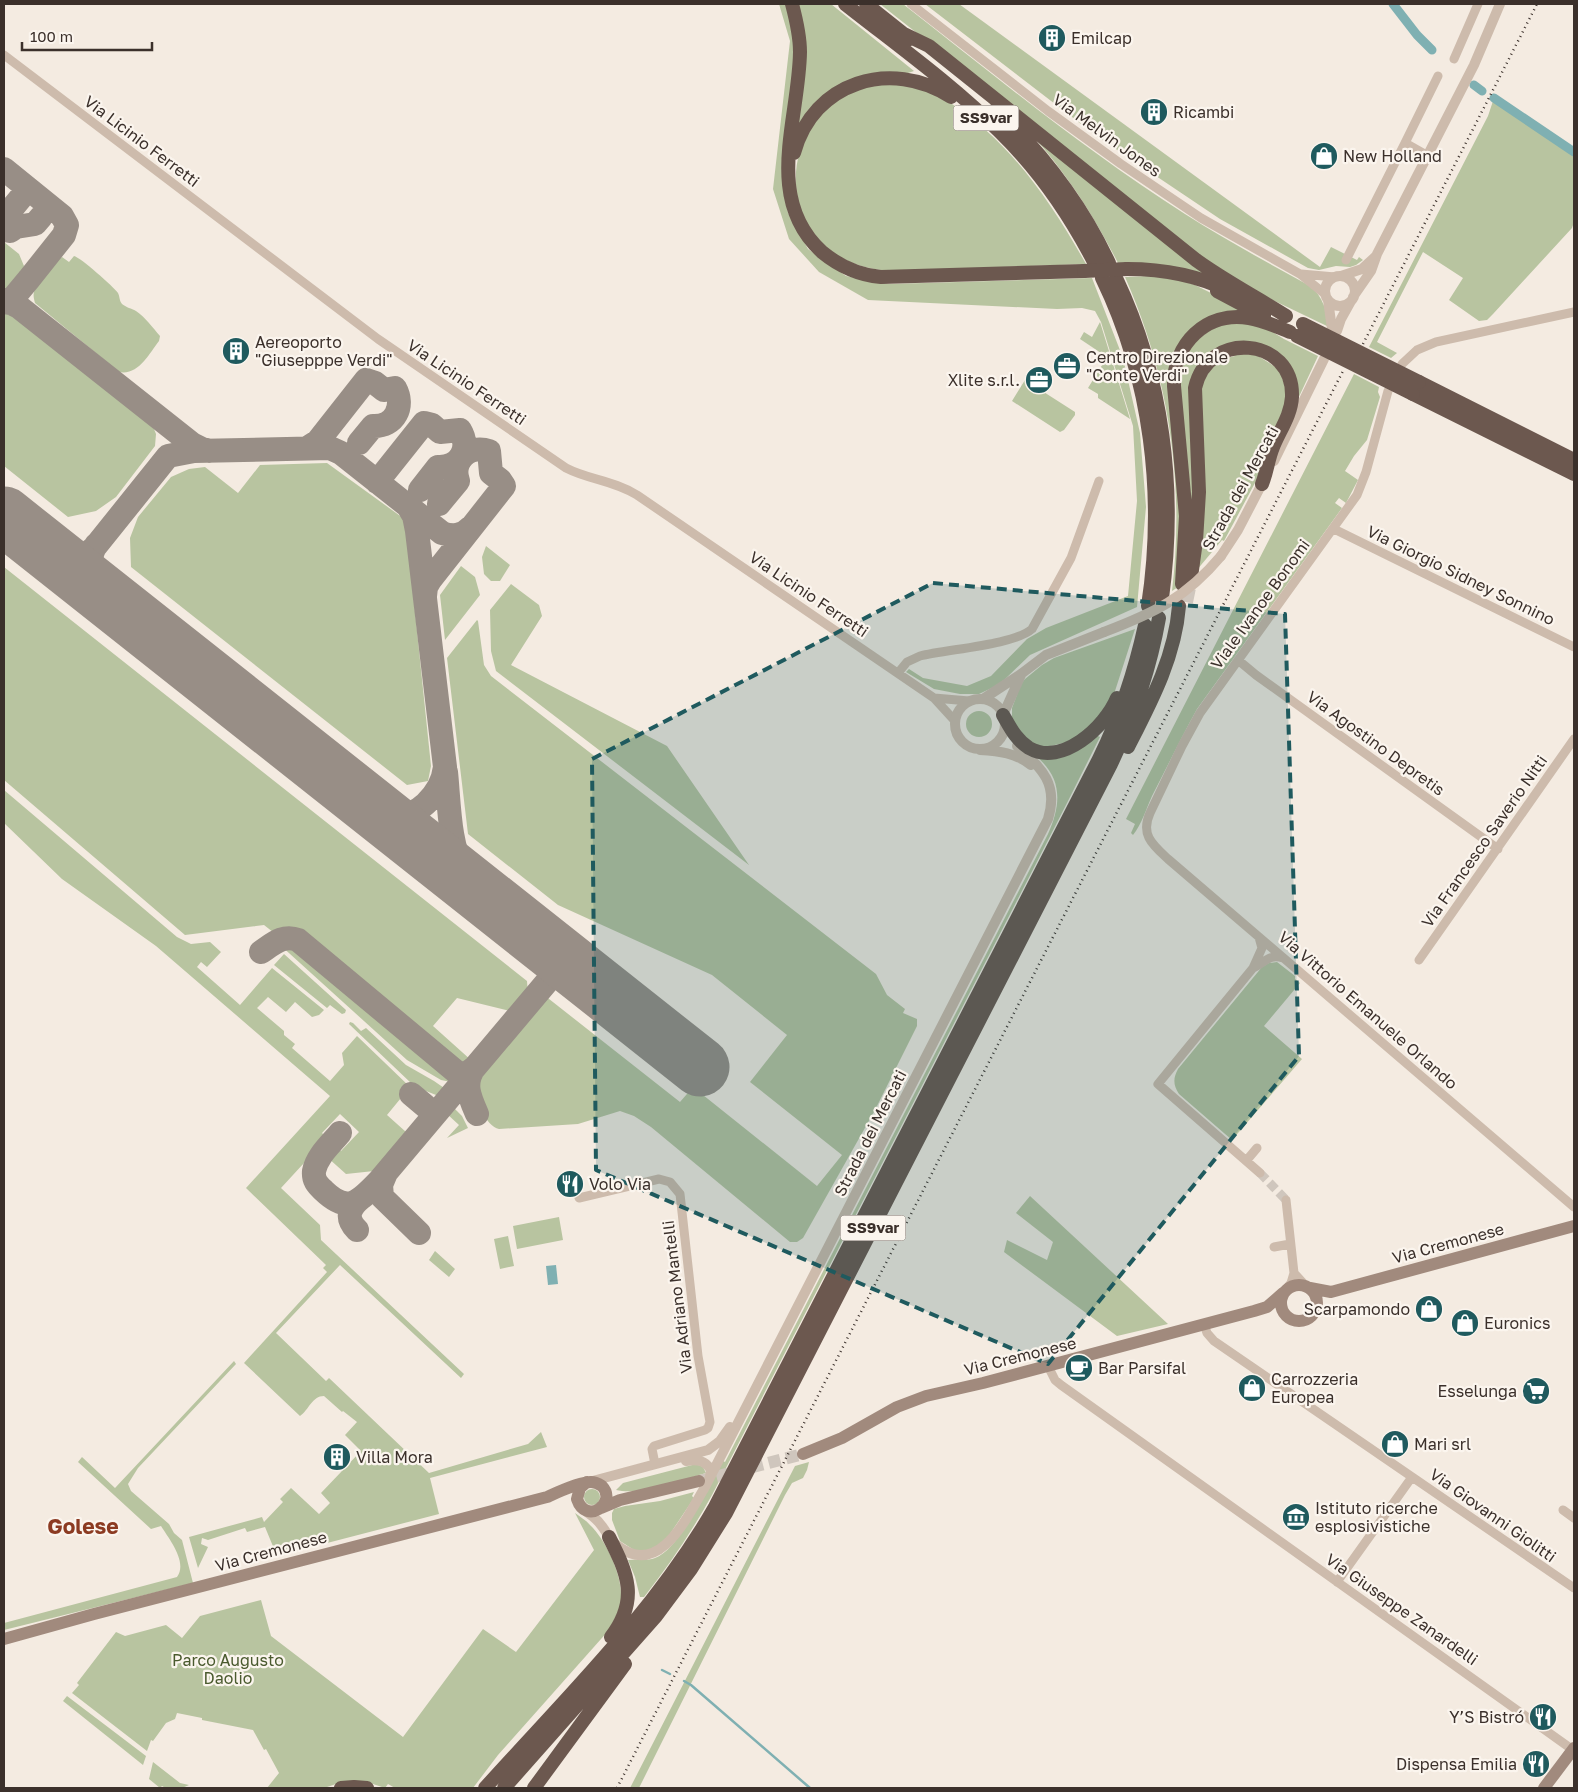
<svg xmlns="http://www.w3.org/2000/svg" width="1578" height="1792" viewBox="0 0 1578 1792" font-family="'Golos Text',sans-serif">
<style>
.green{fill:#b8c4a0}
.water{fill:#7fb0b2}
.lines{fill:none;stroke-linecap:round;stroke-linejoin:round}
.stream{stroke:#7fb0b2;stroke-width:2.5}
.canal{stroke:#7fb0b2;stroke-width:9}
.taxiway{stroke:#988e86;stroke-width:24}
.runway{stroke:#988e86;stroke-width:59}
.minor-tunnel{stroke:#cfc6bd;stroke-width:9;stroke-dasharray:9 4.5;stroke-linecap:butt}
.secondary-tunnel{stroke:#cfc6bd;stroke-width:12;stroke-dasharray:12 6;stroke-linecap:butt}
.trunk-tunnel{stroke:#cfc6bd;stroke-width:14;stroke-dasharray:14 7;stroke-linecap:butt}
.minor{stroke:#cdbbac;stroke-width:9}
.tertiary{stroke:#cdbbac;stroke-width:10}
.secondary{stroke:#a18a7d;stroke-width:12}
.trunk{stroke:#6c584f;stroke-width:14}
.rail{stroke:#3b302b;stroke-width:2.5;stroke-dasharray:1 4;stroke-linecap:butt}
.tertiary-bridge{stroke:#cdbbac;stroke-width:10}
.trunk-bridge{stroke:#6c584f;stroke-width:14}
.marked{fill:#1f5a5e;fill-opacity:0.2;stroke:#1f5a5e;stroke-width:4;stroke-dasharray:10 6;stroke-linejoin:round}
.labels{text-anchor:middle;stroke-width:4.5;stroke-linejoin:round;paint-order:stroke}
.shield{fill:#fbf5ee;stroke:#756b66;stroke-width:1}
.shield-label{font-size:15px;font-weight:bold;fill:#3b302b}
.poi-label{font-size:16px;fill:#3b302b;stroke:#fbf5ee;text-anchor:start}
.street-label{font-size:16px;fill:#3b302b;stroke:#fbf5ee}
.park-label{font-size:16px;fill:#4a5a2e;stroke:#fbf5ee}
.district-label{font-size:21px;font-weight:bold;fill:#8c3b22;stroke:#fbf5ee}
</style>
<rect width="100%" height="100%" fill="#f4ebe1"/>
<path class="green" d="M779,4H786L796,46L783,172L788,213L808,249L846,276L889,284L1092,278L1123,358L1140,433L1146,507L1137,607L1030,655L1000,684L979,694H960L934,689L906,672L909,669L923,678L967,686L991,676L1027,639L1046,628L1128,596L1137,501L1133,426L1101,322L1095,311L1082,308L1057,309L868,300L819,272L789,239L773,189L790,41Z
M797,4H831L914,71L905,74L882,73L799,125Z
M880,4H903C995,76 1086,151 1185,214C1226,240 1268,263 1310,286C1323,296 1327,312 1329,327L1252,290L1216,269Z
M925,4H959L1320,267L1331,247L1357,260L1359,257L1363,260L1356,265L1350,267L1336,266L1319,270L1308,268L1220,219L1098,137Z
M911,84C923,90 937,95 949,102C1010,141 1051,202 1086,264L895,271C873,270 853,266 834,253C793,225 784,167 812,126C815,121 818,114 823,110C827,106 834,103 839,100C846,96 854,89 861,86C870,83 900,85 911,84Z
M1493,101L1574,155V222L1572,228L1493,314L1487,320L1479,321L1449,300L1463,278L1423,252L1377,342L1397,353L1391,358L1369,347L1488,116Z
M1032,135L1217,280C1179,265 1158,263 1118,263C1094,216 1067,174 1032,135Z
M4,242L19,254L24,266C23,278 14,287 4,292Z
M74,256C80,257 114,287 118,293C120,297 119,300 122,304C127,308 131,308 136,311C145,317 153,328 160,336L159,341C149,354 138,376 119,372L35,303C34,299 33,296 34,292C36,283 54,261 62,257L69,262Z
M1150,276L1180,280L1195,285L1245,310L1178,347L1181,516L1178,587L1172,591C1185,484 1169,376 1125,277Z
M4,312L13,315L26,324L149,423L154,429L156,434L155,446L116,497L96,511L68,517L4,466Z
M1100,322L1130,419L1098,398V394L1088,388L1107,357L1080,339L1084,332L1092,337Z
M1242,322L1269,330L1284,339L1318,356L1297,401L1276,352L1204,358L1195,487L1190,513L1178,379L1190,346L1215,326Z
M1252,352L1280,370L1288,397L1256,481L1224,541L1222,540L1196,571L1201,383L1218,360Z
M1354,374L1379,387L1378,392L1380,397L1367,440L1354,456L1345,471L1358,480L1346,503L1339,498L1335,503L1342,508L1197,709C1181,738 1167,767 1152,796C1146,809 1142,824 1133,835L1131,833L1135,824L1126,819Z
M1025,380L1075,412V415L1064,430L1060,432L1012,401Z
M327,463L403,518L406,525L431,766L428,781L407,785L131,567L130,538L138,517L171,477L189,469L205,467L238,493L260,465Z
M486,546L510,565L500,581H491L484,574L482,557Z
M461,566L475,577L480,595L445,640L440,595Z
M4,567L527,981L528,995L514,1012L457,998L433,1026L472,1061L464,1070L456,1068L300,937L288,930L278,936L264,925L185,935L4,780Z
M511,584L539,605L542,616L511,665L667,746L749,865L496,671L491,651L490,610Z
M477,620L478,621L484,665L491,676L876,974L887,995L905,1009L903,1013L917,1019V1026L875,1110L803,1238L797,1242H790L651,1127L634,1116L620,1111L578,1124L499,1129C484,1126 471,1091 476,1078L544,995L680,1102L693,1087L817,1186L842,1155L750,1082L787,1035L712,975L558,905L468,834L447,658Z
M1135,629L1115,691L1103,714L1072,741L1046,747L1030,744L1012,721V708L1021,684L1025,679L1042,665L1054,658Z
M966 724a13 13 0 1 1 26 0a13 13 0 1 1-26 0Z
M1098,736L1100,737L1067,803L712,1495C692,1531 670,1564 644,1597H640L635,1577L628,1560C637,1559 647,1561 655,1558C679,1550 710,1484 723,1461L725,1462L1048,834C1061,805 1063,779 1037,757Z
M4,790L177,937L191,944L210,942L221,952L207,967L201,962L197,967L240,1005L272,968L324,1010L319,1015L312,1017L295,1002L286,1012L268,997L257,1008L284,1031V1035L295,1044L292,1048L330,1081L344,1065L342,1053L357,1036L410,1087L387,1115L406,1132L374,1171L346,1174L327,1157L337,1147L341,1151L359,1132L340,1114L322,1133L327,1138L281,1188L320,1225L321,1240L464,1374L461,1378L340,1265L276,1333L326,1381L329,1378L429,1473L528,1444L541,1432L547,1447L430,1478L439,1514L277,1556L265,1527L247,1532L245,1528L208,1540L202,1538L201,1544L208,1547L198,1568L189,1537L262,1517L264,1522L283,1502L280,1499L291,1488L319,1514L330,1503L321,1493L361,1451L345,1435L357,1422L343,1411L342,1412L324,1396C312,1396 309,1410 300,1416L244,1363L327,1272L323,1268L326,1265L246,1188L330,1096L156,946L62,879L4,823Z
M283,942H293L301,946L458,1077L451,1082L441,1080L407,1060L279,944Z
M284,954L346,1010L345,1013L342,1014L330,1005L327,1008L274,965Z
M1277,962L1295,976V979L1300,983L1264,1026L1302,1059L1232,1140L1179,1094C1173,1085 1173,1078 1178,1069L1262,967L1269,963Z
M350,1022L353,1023L361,1031L366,1028L406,1065L434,1081L447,1090L441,1097L421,1089L414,1083L412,1084L349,1024Z
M452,1106L462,1116L468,1128L447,1138L459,1125L446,1113Z
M1030,1196L1168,1324L1117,1336L1004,1252L1007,1240L1047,1260L1053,1242L1016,1213Z
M559,1217L563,1240L517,1249L513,1226Z
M508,1236L514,1266L500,1269L494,1239Z
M435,1251L455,1269L449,1277L429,1260Z
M234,1361L236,1364L138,1468L128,1484L131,1491L169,1524L174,1533L182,1540L193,1583L4,1630V1623L177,1577C188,1562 169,1539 161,1526L151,1529L78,1462L82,1457L115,1488Z
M809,1462L807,1470L803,1478L792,1483L785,1495L639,1788H630L795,1466Z
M696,1464L703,1467L706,1473C681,1480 641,1496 616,1490L623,1483Z
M584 1497a8 8 0 1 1 16 0a8 8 0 1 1-16 0Z
M694,1492L692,1496L694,1498L668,1537L653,1550H634L620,1541L612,1520V1513L614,1509L625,1506L660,1501Z
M575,1513C580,1517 586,1520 590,1525C607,1541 626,1582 620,1605C618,1614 613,1622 609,1630L498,1755L473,1788H395L388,1784L385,1788L370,1783L342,1782L324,1788H267L279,1773L266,1749L264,1750L253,1730L202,1720V1718L177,1713L175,1719L166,1723L153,1741L151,1740L147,1751L72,1693L79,1685L77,1683L116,1632L125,1636L166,1625L182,1638L200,1616L261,1600L271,1636L403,1737L483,1629L516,1652L594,1550Z
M67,1696L146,1756L143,1765L63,1701Z
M153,1762L180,1783L189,1785C182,1789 169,1791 162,1786L160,1788L149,1779Z"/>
<path class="water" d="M556,1265L558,1284L548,1285L546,1266Z"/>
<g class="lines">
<path class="stream" d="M662,1670L670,1674
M684,1681L691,1685L810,1788"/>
<path class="canal" d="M1393,4L1417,35L1432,50
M1474,85L1482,91
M1494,98L1574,152"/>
<path class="taxiway" d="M4,169L62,216L67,225L64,235L29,279L14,297L4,302
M4,218L28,189
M4,230L10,231L16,227L35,224L41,217
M4,302L11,303L19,307L192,444L202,449L209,451
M307,448L318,441L366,380L375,383L384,390L395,388C405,406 395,427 373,426L359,443
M377,482L424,423L432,425L440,432L460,430C471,448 460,468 438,467L420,490
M96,545C86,563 88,580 103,595
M47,550C63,560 81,561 95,547L168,456L194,451L330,448L341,453L442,533C453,537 462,536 471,527
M425,596L426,587L430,580L504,486L500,480L491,473L489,451C469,444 451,461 458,481L439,504
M446,772C449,800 449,847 464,870C473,884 486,895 498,907
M369,805C374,808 380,813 386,815C416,823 442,793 445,767L417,531L414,516L408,506
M261,952C273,944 283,934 298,940L460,1075H465L474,1068
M474,1068C463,1084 470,1098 477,1114
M411,1094L430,1110H437L441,1107
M340,1133C330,1145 317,1156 314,1171C313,1181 318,1185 324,1191C348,1214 359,1202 379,1181L546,983C556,970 556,955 544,944
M386,1173L381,1185L382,1197L419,1233
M357,1230C345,1218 349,1208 361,1198"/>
<path class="runway" d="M4,516L700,1067"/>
<path class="minor-tunnel" d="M1260,1173L1286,1200"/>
<path class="secondary-tunnel" d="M699,1481L803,1454"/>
<path class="trunk-tunnel" d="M1186,602L1191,578"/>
<path class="minor" d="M911,4L1048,111L1121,164L1201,218L1300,274L1325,294
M4,55L378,339L566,468C589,480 613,480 637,495L934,698
M1454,59L1478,4
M1428,156L1405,143L1438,76
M1346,260L1405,143
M1301,274L1335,277
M1402,364L1417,350L1436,342L1574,312
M1388,391L1366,472L1357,495L1200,713L1182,746L1150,813C1140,835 1153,845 1168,859L1574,1207
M1334,529L1574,647
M1238,660L1256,675L1498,849
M898,673L907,662L920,656C947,649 1014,645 1032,629L1071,558L1099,481
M955,721L934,698L969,701
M1259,937L1262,948L1253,968L1158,1084L1260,1173
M1419,960L1574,739
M1255,967C1266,961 1270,954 1283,958
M1246,1161L1257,1148
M579,1198L659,1179L670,1182L680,1194L698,1356L710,1422L708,1428L705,1430L654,1446L652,1449L655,1464
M1286,1200L1294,1273L1291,1283L1287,1288
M1274,1247L1290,1244
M1294,1273L1305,1285
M1204,1324L1207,1333L1214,1341L1574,1588
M1048,1366L1055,1380L1061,1385L1573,1750
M1563,1510L1574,1518
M1337,1582L1412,1477"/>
<path class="tertiary" d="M1341,276L1362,269L1375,257
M1325 291a15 15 0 1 1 30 0a15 15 0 1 1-30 0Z
M1353,297L1371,271L1377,254L1474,65L1500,4
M1328,300L1332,329
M1337,331L1341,319L1351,301
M1274,461L1324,359
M1221,556L1238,530L1265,478
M955 724a25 25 0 1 1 50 0a25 25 0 1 1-50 0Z
M983,699L1021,674L1046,655L1104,632
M1003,715L1021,675
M980,750C999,751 1016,753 1031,765
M686,1461C697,1459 705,1460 711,1470L710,1477
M589,1482L708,1450L720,1441L730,1427
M584,1510C590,1514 597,1519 601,1525C607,1532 610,1541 618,1546C660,1579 688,1515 705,1487L1048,819C1059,783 1041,768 1017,746"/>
<path class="secondary" d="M1281 1303a18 18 0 1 1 36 0a18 18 0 1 1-36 0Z
M1310,1288L1331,1292L1574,1226
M803,1454L842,1438L897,1407L926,1396L983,1383L1254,1311L1267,1307L1283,1293
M601,1508L620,1500L699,1481
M4,1639L94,1614L547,1497C558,1492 579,1482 591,1482C595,1482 599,1484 602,1486C618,1503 586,1526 577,1499L580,1488L587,1482
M1544,1788L1574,1748"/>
<path class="trunk" d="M792,4C796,19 800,36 800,52C799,120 763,198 822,252C839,266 859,275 881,277L1084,271
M845,4C897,45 953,85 1000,132C1039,170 1070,215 1095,264
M866,4L910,39
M902,33L929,46L1196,260C1225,281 1256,297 1286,316
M996,109C1042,153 1082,205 1109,263
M794,153C813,82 891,58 951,97
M1127,269C1163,269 1197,275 1229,291
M1102,278C1151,379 1165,495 1148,606
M1116,278C1163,377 1177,489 1162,598
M1217,291L1264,316
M1419,382L1574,460
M1413,394L1574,474
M1191,577L1196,541L1199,492L1195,388C1208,329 1294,337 1292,397C1291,415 1280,430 1273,447C1268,459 1267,472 1262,484
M1182,584L1186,516L1174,386C1173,344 1206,311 1249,318C1263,320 1277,327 1290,332
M1003,715C1010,727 1016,740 1029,748C1062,767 1105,727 1117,698
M1128,747C1151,702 1175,657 1179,606
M609,1537C628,1574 639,1600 611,1637
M341,1788L354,1787L367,1788
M485,1788C565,1699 655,1612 715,1507L1099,759C1120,716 1135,671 1145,625
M504,1788L656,1616L691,1569L726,1513L1111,764C1133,718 1150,669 1159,618
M534,1788L625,1664"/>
<path class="rail" d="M1363,344L1537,4
M617,1788L1344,369"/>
<path class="tertiary-bridge" d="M1104,632C1154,613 1186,598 1221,556"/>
<path class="trunk-bridge" d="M1084,271L1127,269
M1303,324L1419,382
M1297,336L1413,394"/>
</g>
<path class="marked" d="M933,583L1285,614L1299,1056L1048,1364L596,1170L592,759Z"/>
<defs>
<symbol id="building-disc" viewBox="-11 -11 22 22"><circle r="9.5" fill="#1f5a5e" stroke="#fbf5ee"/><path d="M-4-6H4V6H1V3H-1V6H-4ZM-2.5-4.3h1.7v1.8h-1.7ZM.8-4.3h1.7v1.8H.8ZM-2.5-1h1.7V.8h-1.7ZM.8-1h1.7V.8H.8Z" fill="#fff"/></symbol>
<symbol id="shop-disc" viewBox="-11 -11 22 22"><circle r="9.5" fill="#1f5a5e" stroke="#fbf5ee"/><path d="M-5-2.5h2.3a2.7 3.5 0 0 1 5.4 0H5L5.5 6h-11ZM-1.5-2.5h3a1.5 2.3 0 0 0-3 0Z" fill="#fff"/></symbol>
<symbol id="office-disc" viewBox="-11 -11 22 22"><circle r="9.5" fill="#1f5a5e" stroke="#fbf5ee"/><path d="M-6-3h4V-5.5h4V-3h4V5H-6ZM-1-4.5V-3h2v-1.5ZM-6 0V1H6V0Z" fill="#fff"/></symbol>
<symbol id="restaurant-disc" viewBox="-11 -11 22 22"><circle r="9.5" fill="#1f5a5e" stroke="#fbf5ee"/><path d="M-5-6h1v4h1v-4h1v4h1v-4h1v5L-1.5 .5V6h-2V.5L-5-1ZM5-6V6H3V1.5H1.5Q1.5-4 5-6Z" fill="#fff"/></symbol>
<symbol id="cafe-disc" viewBox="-11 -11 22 22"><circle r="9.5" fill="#1f5a5e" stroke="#fbf5ee"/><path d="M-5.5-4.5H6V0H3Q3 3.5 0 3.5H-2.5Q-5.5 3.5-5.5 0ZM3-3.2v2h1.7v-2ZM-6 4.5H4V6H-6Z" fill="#fff"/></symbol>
<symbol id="supermarket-disc" viewBox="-11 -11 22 22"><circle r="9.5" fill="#1f5a5e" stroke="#fbf5ee"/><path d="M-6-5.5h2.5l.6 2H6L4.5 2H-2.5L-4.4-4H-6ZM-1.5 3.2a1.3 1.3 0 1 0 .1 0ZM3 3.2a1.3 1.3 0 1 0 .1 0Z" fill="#fff"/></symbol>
<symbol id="museum-disc" viewBox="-11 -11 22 22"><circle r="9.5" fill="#1f5a5e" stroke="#fbf5ee"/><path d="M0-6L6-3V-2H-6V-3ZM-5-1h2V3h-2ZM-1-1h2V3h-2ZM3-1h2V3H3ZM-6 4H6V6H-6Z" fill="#fff"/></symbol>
</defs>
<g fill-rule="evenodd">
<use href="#building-disc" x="1036" y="22" width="32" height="32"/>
<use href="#building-disc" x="1138" y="96" width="32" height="32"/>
<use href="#shop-disc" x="1308" y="140" width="32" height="32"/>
<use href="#building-disc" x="220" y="335" width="32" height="32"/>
<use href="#office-disc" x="1051" y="350" width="32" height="32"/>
<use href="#office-disc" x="1023" y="364" width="32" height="32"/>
<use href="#restaurant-disc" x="554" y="1168" width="32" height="32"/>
<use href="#shop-disc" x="1413" y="1293" width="32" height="32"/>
<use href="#shop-disc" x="1449" y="1307" width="32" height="32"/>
<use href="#cafe-disc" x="1063" y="1352" width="32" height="32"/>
<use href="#shop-disc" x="1236" y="1372" width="32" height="32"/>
<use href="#supermarket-disc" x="1520" y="1375" width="32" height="32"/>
<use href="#shop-disc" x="1379" y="1428" width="32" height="32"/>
<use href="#building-disc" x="321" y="1441" width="32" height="32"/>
<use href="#museum-disc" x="1280" y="1501" width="32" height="32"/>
<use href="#restaurant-disc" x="1527" y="1701" width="32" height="32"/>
<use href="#restaurant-disc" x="1520" y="1748" width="32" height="32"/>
</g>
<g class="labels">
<g class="shield">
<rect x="953.5" y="105.5" width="65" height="25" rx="4"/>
<rect x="840.5" y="1215.5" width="65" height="25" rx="4"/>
</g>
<g class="shield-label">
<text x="986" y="123">SS9var</text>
<text x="873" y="1233">SS9var</text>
</g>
<g class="poi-label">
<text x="1071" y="44">Emilcap</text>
<text x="1173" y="118">Ricambi</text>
<text x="1343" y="162">New Holland</text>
<text x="255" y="348">Aereoporto<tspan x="255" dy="18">"Giusepppe Verdi"</tspan></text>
<text x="1086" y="363">Centro Direzionale<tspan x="1086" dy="18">"Conte Verdi"</tspan></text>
<text x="1020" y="386" text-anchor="end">Xlite s.r.l.</text>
<text x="589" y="1190">Volo Via</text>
<text x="1410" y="1315" text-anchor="end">Scarpamondo</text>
<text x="1484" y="1329">Euronics</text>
<text x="1098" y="1374">Bar Parsifal</text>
<text x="1271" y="1385">Carrozzeria<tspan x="1271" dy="18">Europea</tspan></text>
<text x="1517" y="1397" text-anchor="end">Esselunga</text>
<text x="1414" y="1450">Mari srl</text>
<text x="356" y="1463">Villa Mora</text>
<text x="1315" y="1514">Istituto ricerche<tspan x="1315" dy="18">esplosivistiche</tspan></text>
<text x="1524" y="1723" text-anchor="end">Y’S Bistró</text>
<text x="1517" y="1770" text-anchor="end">Dispensa Emilia</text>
</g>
<g class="street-label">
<text transform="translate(1107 135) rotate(36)" y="6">Via Melvin Jones</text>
<text transform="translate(142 141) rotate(37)" y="6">Via Licinio Ferretti</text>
<text transform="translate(467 382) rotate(34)" y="6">Via Licinio Ferretti</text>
<text transform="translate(1240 488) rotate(-61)" y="6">Strada dei Mercati</text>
<text transform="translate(1461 575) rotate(26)" y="6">Via Giorgio Sidney Sonnino</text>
<text transform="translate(809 594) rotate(34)" y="6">Via Licinio Ferretti</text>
<text transform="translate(1260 604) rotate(-54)" y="6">Viale Ivanoe Bonomi</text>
<text transform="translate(1376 743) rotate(36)" y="6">Via Agostino Depretis</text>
<text transform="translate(1484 841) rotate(-55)" y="6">Via Francesco Saverio Nitti</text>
<text transform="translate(1368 1010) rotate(41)" y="6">Via Vittorio Emanuele Orlando</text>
<text transform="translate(870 1133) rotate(-63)" y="6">Strada dei Mercati</text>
<text transform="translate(1448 1243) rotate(-15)" y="6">Via Cremonese</text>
<text transform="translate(677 1297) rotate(-97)" y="6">Via Adriano Mantelli</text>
<text transform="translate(1020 1356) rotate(-14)" y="6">Via Cremonese</text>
<text transform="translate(1493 1515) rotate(35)" y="6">Via Giovanni Giolitti</text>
<text transform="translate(271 1551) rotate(-15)" y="6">Via Cremonese</text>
<text transform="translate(1402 1609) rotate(35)" y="6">Via Giuseppe Zanardelli</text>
</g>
<g class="park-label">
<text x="228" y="1666">Parco Augusto<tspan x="228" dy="18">Daolio</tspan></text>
</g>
<g class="district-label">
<text x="83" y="1534">Golese</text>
</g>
</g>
<rect width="1578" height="1792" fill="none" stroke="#3b302b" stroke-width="10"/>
<path d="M22 42v8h130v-8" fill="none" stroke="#3b302b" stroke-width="2.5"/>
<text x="30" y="42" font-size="15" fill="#3b302b" stroke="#fbf5ee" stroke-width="4" paint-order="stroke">100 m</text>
</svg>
